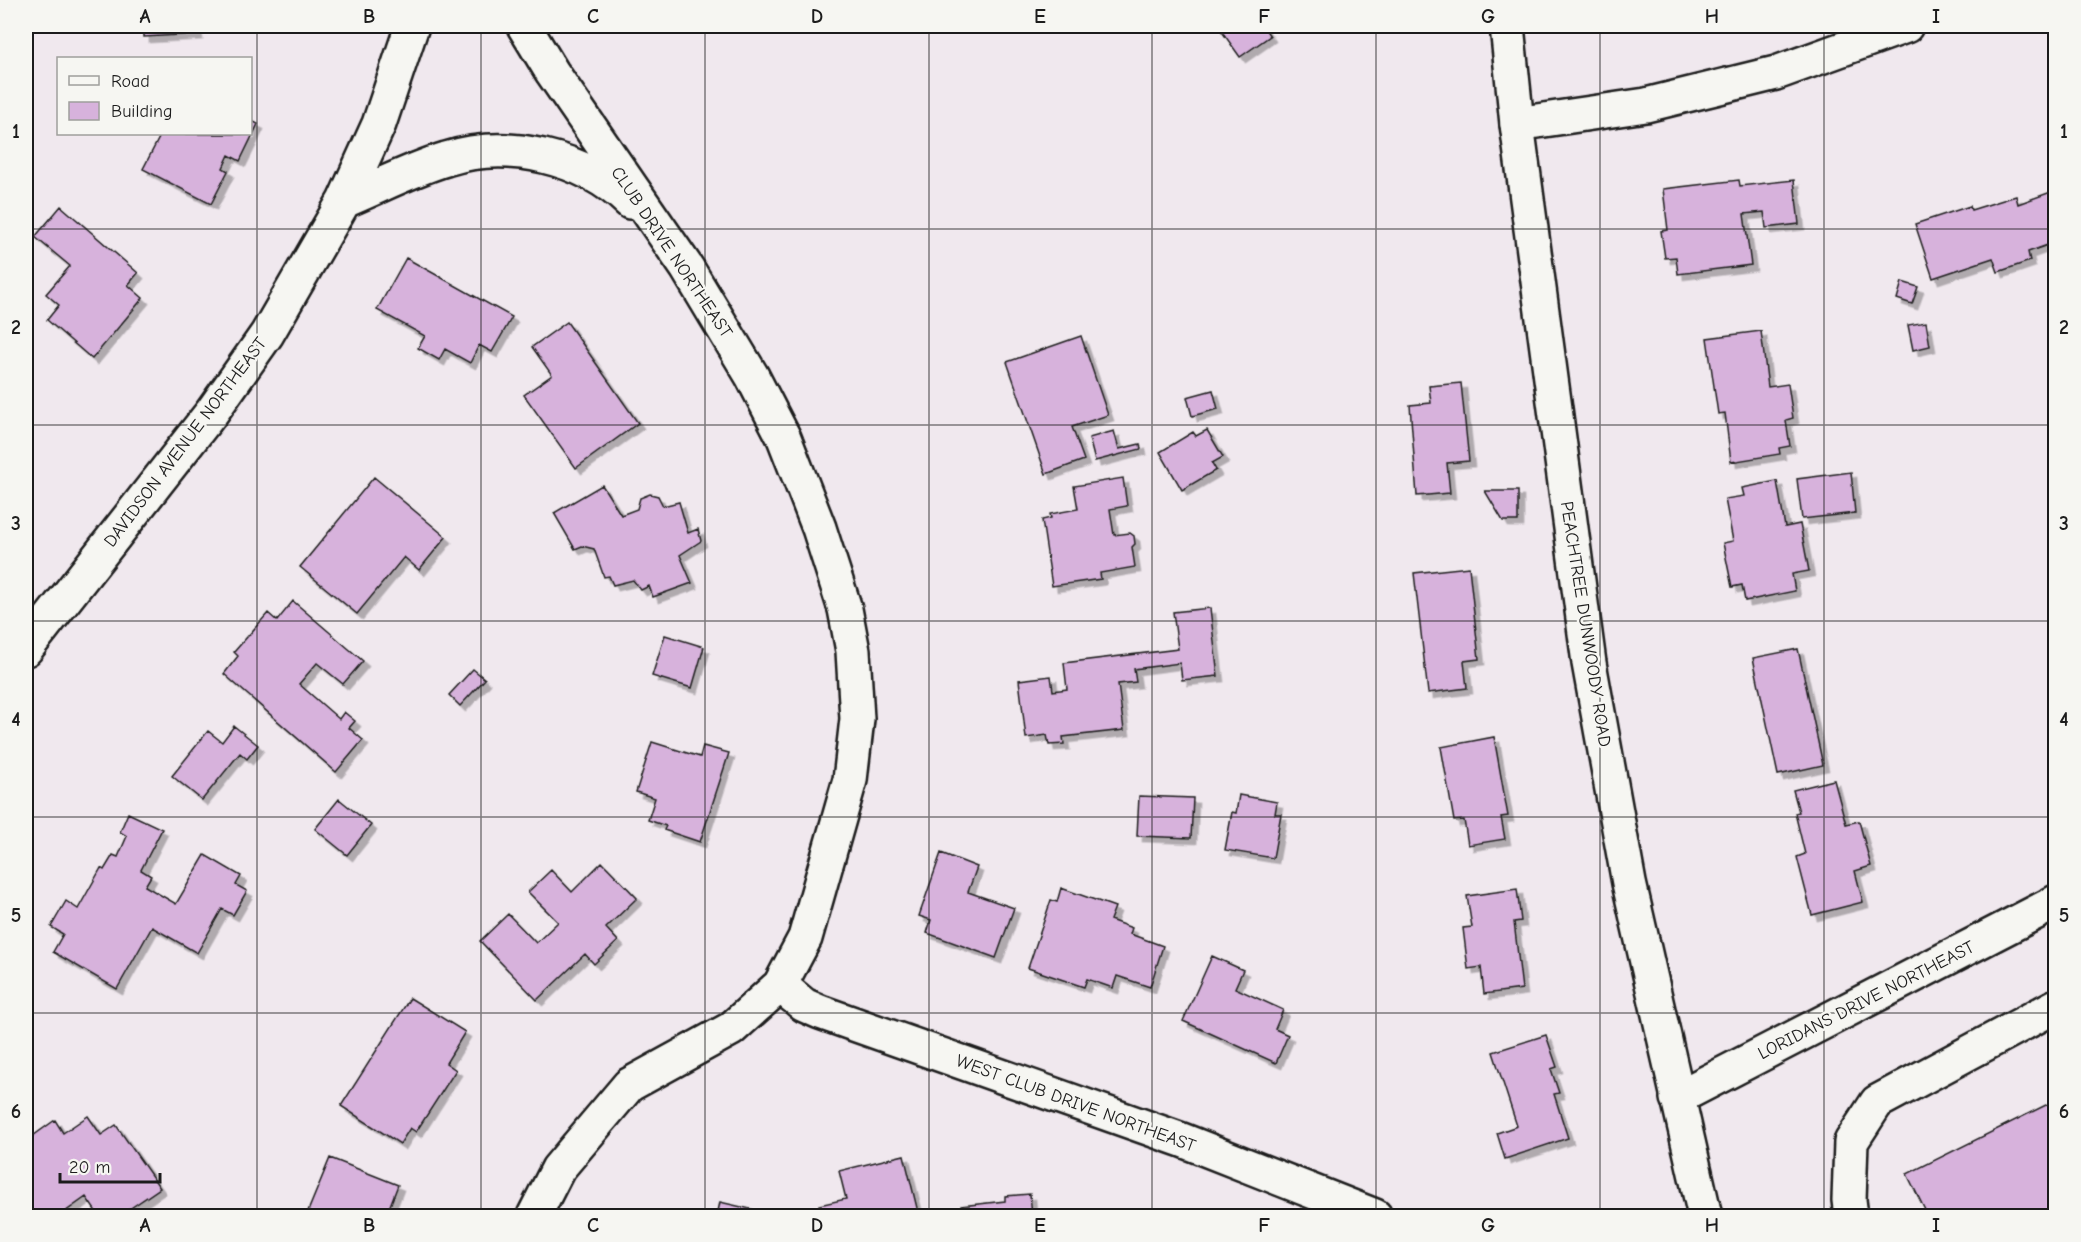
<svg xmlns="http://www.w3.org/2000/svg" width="2081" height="1242" viewBox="0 0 2081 1242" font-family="'Comic Neue',sans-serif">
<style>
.building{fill:#d7b2dc;stroke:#1c1c1c;stroke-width:1.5;filter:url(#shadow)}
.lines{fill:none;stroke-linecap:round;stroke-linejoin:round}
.minor-casing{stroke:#1c1c1c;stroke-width:38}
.major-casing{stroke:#1c1c1c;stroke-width:38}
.minor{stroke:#f6f6f2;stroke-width:33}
.major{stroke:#f6f6f2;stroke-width:33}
.grid{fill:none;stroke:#1c1c1c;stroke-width:1.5;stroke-opacity:0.55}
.labels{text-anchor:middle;stroke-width:5;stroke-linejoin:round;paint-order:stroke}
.street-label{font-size:18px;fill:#1c1c1c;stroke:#f6f6f2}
.neatline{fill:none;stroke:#1c1c1c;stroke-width:2}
.grid-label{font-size:20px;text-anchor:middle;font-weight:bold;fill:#1c1c1c}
</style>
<defs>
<filter id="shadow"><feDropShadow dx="5.5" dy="5.5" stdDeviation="0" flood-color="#0004"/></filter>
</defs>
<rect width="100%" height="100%" fill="#f0e8ee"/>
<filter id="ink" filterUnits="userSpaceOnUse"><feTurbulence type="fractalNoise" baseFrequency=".0167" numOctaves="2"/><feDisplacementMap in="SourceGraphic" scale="12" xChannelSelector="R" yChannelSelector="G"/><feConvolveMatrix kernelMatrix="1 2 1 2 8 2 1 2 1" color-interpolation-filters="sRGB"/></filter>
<g filter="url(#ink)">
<path class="building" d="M144,26H196L197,34L144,37Z
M1218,26H1263L1270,36L1240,57Z
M250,120L258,124L240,161L229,155L223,168L228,171L211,204L143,169L161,134H250Z
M1739,180L1740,186L1794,180L1799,224L1766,228L1764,212L1744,214L1751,265L1678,274L1676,257L1665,258L1661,231L1668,230L1663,189Z
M2051,192L2056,205V242L2028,252L2030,261L1998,272L1993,258L1933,278L1915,224L1970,206L1971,210L2016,196L2018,204Z
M61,206L138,273L128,285L143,298L92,359L47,320L59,305L46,294L70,266L35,237Z
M406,258L512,317L492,352L479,345L470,363L445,349L439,360L418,348L425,336L377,310Z
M1902,282L1918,287L1912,304L1897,299Z
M567,322L638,423L576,468L524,395L552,375L532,347Z
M1926,322L1930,346L1913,350L1908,325Z
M1761,331L1768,387L1788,384L1793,418L1786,420L1790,446L1779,448L1780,454L1731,462L1725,413L1718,414L1707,338Z
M1081,336L1108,415L1072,427L1084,460L1046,474L1007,362Z
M1461,383L1469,461L1447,463L1450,493L1417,496L1410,405L1431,403L1429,386Z
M1213,390L1218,409L1192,416L1187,397Z
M1207,430L1223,457L1212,463L1216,470L1182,490L1160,452L1193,432L1196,436Z
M1114,431L1119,449L1140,444L1141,449L1095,461L1089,438Z
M1851,472L1855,513L1802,519L1797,479Z
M374,477L446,537L419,570L404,557L357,614L300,567Z
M1123,478L1127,506L1110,509L1114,535L1130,533L1134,536L1135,544L1132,547L1135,567L1100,573L1101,579L1052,586L1042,520L1051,518L1050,514L1078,509L1074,486Z
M1777,481L1785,527L1800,524L1809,571L1792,574L1795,591L1745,601L1742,585L1732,587L1723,543L1733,541L1725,499L1744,496L1742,488Z
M602,485L621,515L637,509L640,498L650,494L658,496L663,506L679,502L688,533L698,529L701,541L680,555L692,583L653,597L649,586L641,590L633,580L613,585L609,576L604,577L594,549L582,546L575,549L554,513Z
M1485,491H1518V521H1503Z
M1469,567L1479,659L1464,661L1467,688L1428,693L1414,573Z
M293,601L363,661L343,684L317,663L299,684L339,719L344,712L355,721L349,728L363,740L336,772L224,674L238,656L234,652L268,613L277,621Z
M1210,608L1218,676L1182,680L1180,663L1134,669L1136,682L1118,684L1124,730L1063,737L1064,744L1049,745L1047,735L1026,738L1019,680L1051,676L1053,691L1067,689L1064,663L1178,649L1173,612Z
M665,635L704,647L692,688L652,676Z
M1798,649L1823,765L1778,775L1753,658Z
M473,669L485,679L460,706L449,695Z
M234,726L258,745L247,759L240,753L202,800L172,776L208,731L222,742Z
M1494,737L1508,816L1501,817L1505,839L1468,845L1464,820L1454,821L1441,747Z
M652,742L700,757L703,746L729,753L700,842L664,830L666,826L648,820L655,798L636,792Z
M1834,780L1846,824L1859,821L1871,866L1855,871L1863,902L1812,915L1797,857L1805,854L1795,813L1799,812L1793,790Z
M1239,795L1277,802L1275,814H1281L1273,858L1225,850L1232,812L1236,813Z
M1139,796L1193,798L1191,838L1137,836Z
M339,799L371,825L347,855L315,829Z
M128,813L162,829L141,870L151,876L145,886L176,904L205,855L241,876L236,885L247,891L233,915L222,909L197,953L152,927L117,989L53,952L63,934L51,927L66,901L78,909L101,868L104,870L113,855L118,857L127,836L120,832Z
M941,853L977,867L968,892L1014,908L996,958L927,933L931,920L919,916Z
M602,862L637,898L606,928L618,941L594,964L585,954L537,1000L480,941L508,914L536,943L558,922L528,892L551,870L572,892Z
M1061,888L1115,907L1110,920L1132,928L1130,934L1163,946L1150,987L1117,976L1113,988L1087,979L1084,987L1028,968L1051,900L1057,902Z
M1517,889L1521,921L1514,922L1522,989L1484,994L1481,967L1468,969L1463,928L1472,927L1467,896Z
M1212,956L1243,970L1235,988L1283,1010L1275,1029L1288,1035L1276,1063L1183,1021Z
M410,998L465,1032L446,1063L456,1070L416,1132L410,1128L400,1144L341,1106Z
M1546,1035L1557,1067L1551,1069L1559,1093L1554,1094L1568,1138L1505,1159L1497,1133L1517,1126L1493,1052Z
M2056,1100V1216H1928L1907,1174Z
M88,1116L101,1135L116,1125L160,1188L119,1216H99L86,1197L65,1212L68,1216H30L26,1210V1141L55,1120L63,1133Z
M904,1155L919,1216H822L819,1205L846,1199L839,1171Z
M330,1158L398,1185L386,1216H306Z
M1030,1194L1032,1216H962L961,1206L1005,1201V1196Z
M720,1202L781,1216H717Z"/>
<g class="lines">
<defs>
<path id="minor" d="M524,26L552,72L687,268L752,376L784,438L819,528L845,609L853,651L857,719L850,780L805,938L780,985L731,1029L629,1085L558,1169L534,1216
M1517,124L1646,105L1776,73L1906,26
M344,201C378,187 412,169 446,159C508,139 584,157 630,202
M26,649L212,412L267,334L344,201L379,124L412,26
M780,985L804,1005L820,1012L1182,1140L1375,1216
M1677,1098L2056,902
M1851,1216L1849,1200L1851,1142L1877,1102L2056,1006"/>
<path id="major" d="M1507,26L1517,124L1589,663L1629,883L1705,1216"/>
</defs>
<use href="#minor" class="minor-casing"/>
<use href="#major" class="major-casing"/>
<use href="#minor" class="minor"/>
<use href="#major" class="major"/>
</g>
</g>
<path class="grid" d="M257,26V1216M481,26V1216M705,26V1216M929,26V1216M1152,26V1216M1376,26V1216M1600,26V1216M1824,26V1216M26,229H2056M26,425H2056M26,621H2056M26,817H2056M26,1013H2056"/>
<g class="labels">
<g class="street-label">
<text transform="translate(672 252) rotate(56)" y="6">CLUB DRIVE NORTHEAST</text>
<text transform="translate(185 442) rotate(-53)" y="6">DAVIDSON AVENUE NORTHEAST</text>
<text transform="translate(1586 624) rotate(81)" y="6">PEACHTREE DUNWOODY ROAD</text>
<text transform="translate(1866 1000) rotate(-27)" y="6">LORIDANS DRIVE NORTHEAST</text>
<text transform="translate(1076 1103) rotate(20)" y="6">WEST CLUB DRIVE NORTHEAST</text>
</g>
</g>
<rect width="2081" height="1242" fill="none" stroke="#f6f6f2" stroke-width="66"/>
<rect x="57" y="57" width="195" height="78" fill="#f6f6f2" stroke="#9f9f9c" stroke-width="1.5"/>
<rect x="69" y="76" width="30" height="9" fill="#f6f6f2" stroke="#9f9f9c" stroke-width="1.5"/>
<text x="111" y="87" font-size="18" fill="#1c1c1c">Road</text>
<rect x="69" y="102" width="30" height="18" fill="#d7b2dc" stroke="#9f9f9c" stroke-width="1.5"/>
<text x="111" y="117" font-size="18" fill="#1c1c1c">Building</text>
<path d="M60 1173v9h100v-9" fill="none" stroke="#1c1c1c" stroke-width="3"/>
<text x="69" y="1173" font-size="18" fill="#1c1c1c" stroke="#f6f6f2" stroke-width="4.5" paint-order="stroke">20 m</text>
<rect x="33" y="33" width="2015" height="1176" class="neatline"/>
<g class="grid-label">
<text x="145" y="23">A</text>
<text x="369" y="23">B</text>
<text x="593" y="23">C</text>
<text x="817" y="23">D</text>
<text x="1040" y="23">E</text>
<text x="1264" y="23">F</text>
<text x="1488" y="23">G</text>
<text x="1712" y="23">H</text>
<text x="1936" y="23">I</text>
<text x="16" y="138">1</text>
<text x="2064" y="138">1</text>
<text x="16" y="334">2</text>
<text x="2064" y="334">2</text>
<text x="16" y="530">3</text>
<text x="2064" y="530">3</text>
<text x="16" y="726">4</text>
<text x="2064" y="726">4</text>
<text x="16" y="922">5</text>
<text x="2064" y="922">5</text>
<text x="16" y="1118">6</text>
<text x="2064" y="1118">6</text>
<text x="145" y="1232">A</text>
<text x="369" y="1232">B</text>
<text x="593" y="1232">C</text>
<text x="817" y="1232">D</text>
<text x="1040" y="1232">E</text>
<text x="1264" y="1232">F</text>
<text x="1488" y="1232">G</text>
<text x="1712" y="1232">H</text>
<text x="1936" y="1232">I</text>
</g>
</svg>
